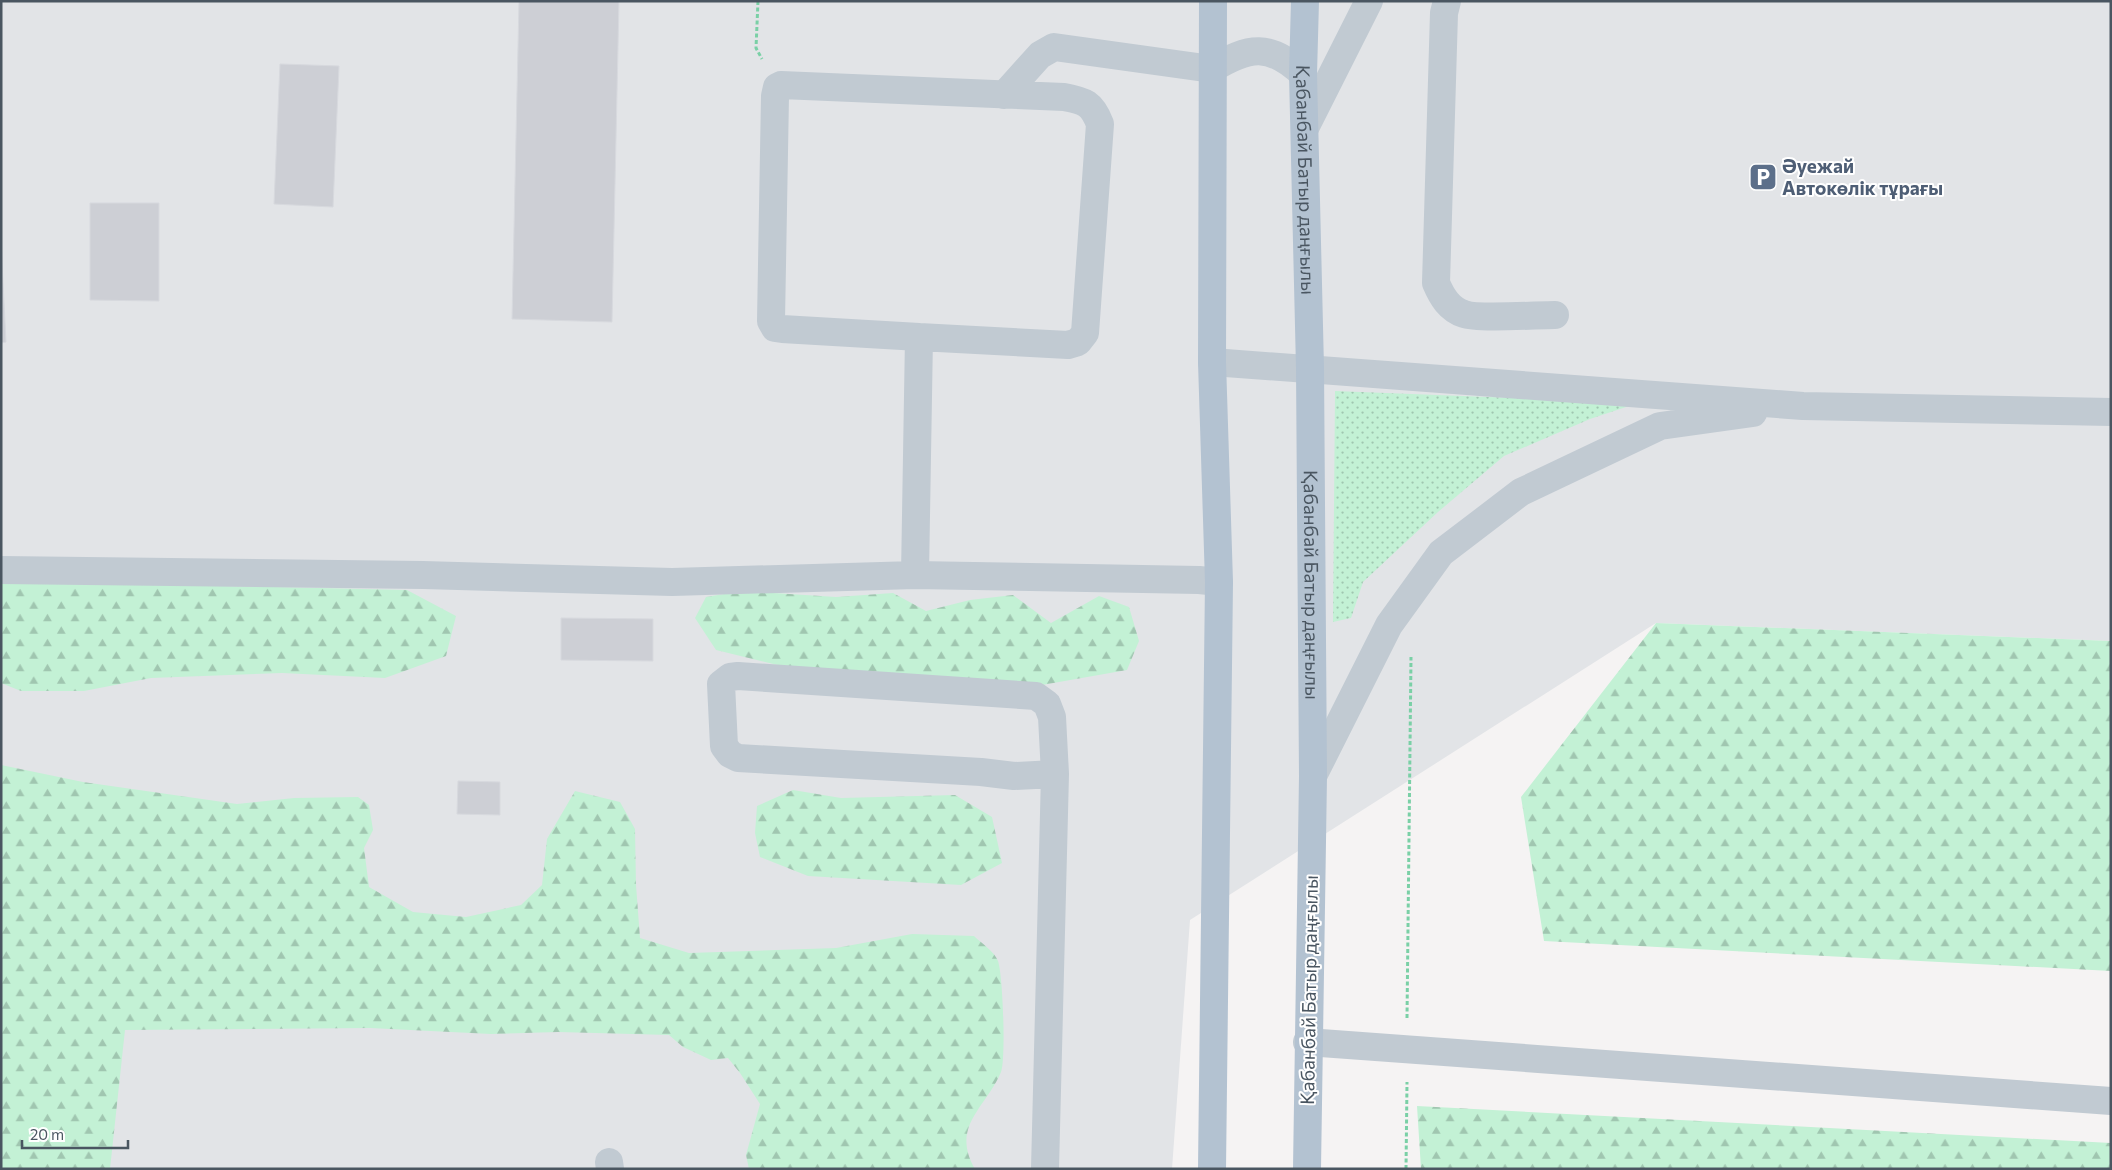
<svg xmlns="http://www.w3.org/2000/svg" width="2112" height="1170" viewBox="0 0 2112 1170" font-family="Commissioner,sans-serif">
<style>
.airport{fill:#e2e4e7}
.grass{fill:url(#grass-dots)}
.forest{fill:url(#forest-firs)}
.building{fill:#cdcfd5;stroke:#d7d9de}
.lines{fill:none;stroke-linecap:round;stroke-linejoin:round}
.path{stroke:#7ad0a6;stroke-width:3;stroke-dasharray:4 2.5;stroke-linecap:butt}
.minor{stroke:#c1cad2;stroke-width:28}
.major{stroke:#b3c2d1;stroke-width:28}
.labels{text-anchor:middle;stroke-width:4;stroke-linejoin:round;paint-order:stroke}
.service-label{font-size:19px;font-weight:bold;fill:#4e5e75;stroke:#fff;text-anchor:start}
.street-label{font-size:19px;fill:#4a5661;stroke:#fff}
</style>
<defs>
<pattern id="grass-dots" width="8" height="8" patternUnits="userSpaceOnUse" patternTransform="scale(1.25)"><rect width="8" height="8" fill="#c3f1d5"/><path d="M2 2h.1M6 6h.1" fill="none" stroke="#a0c6b0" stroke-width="1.8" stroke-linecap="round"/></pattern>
<pattern id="forest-firs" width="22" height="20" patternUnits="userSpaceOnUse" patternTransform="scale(1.25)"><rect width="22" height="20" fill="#c3f1d5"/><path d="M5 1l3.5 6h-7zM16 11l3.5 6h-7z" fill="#a0c6b0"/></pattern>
</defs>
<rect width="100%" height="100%" fill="#f5f3f3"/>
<path class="airport" d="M1,1H2111V641L1656,623L1190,920L1172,1169H1Z"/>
<path class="grass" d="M1335,391L1638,403L1590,419L1504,456L1438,512L1363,582L1351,618L1333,622Z"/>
<path class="forest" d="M1,581L407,590L456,616L446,656L385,678L282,673L151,678L84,691H21L1,683Z
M742,591L836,597L893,593L926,611L970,600L1013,595L1051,623L1099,596L1129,607L1139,641L1127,670L1025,688L815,674L716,650L695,618L706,597Z
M1656,623L2111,641V971L1544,941L1521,797Z
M1,765L83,782L237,804L294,798L358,797L369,805L373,830L364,848L369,887L413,912L466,917L521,905L542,885L547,839L575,791L620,802L635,829L636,885L640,938L689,953L836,948L912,934L974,936C981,943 995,952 998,961C1003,975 1006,1060 1001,1072C986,1108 950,1126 975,1169H749L746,1155L760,1104L740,1073L728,1058L711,1060L683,1047L669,1035L558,1032L491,1034L370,1028L125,1030L110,1169H1Z
M793,790L841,798L955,795L992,817L1002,863L961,885L808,876L760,857L755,833L757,806Z
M1417,1106L2111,1143V1169H1421Z"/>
<path class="building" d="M519,1H619L612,322L512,319Z
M280,64L339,66L333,207L274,204Z
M90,203H159V301L90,300Z
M1,242L6,342L1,343Z
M561,618L653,619V661L561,660Z
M458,781L500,782V815L457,814Z"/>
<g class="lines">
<path class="path" d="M758,1L756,48L762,59
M1407,1018L1411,657
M1406,1169L1407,1082"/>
<path class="minor" d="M1447,1L1444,13L1436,283C1442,297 1449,309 1464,314C1477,319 1537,315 1555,315
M1004,95L1040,55L1054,47L1212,69C1249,46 1270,43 1303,74
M1305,128L1369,1
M1212,362L1803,406L2111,412
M1,570L423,575L672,582L915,575L1199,580L1219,582
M915,575L919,337L1068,345L1078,342L1085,333L1100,124C1092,103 1085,101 1064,97L781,85L777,87L775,96L771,321L775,328L782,329L919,337
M1313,776L1389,625L1441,553L1521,492L1660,426L1753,413
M1307,1042L2111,1101
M609,1162L610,1169
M1045,1169L1055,774L1052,717L1047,704L1036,696L738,676L730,677L721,684L724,746L730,754L738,758L981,772L1014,776L1055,774"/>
<g class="major">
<path id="s1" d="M1305,1L1303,74L1310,368L1313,776L1307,1169"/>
<path d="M1212,1169L1219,582L1212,362L1213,1"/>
</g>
</g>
<defs>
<symbol id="parking-square" viewBox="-11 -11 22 22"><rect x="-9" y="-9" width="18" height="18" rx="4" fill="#5c6f8a" stroke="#fff"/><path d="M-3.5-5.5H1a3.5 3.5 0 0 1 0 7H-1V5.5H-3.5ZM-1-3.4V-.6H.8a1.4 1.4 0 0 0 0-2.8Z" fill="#fff"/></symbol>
</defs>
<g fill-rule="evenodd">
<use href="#parking-square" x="1747" y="161" width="32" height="32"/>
</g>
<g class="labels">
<g class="service-label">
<text x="1782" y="173">Әуежай<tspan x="1782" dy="22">Автокөлік тұрағы</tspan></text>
</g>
<g class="street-label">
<text dy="7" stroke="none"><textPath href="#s1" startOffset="179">Қабанбай Батыр даңғылы</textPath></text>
<text dy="7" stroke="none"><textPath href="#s1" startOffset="584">Қабанбай Батыр даңғылы</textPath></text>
<text transform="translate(1309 990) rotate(-89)" y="7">Қабанбай Батыр даңғылы</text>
</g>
</g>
<rect width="2112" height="1170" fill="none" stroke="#4a5661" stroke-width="5"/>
<path d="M22 1140v8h106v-8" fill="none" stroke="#4a5661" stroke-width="2.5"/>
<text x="30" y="1140" font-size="15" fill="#4a5661" stroke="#ffffff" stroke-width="4" paint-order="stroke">20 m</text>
</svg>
